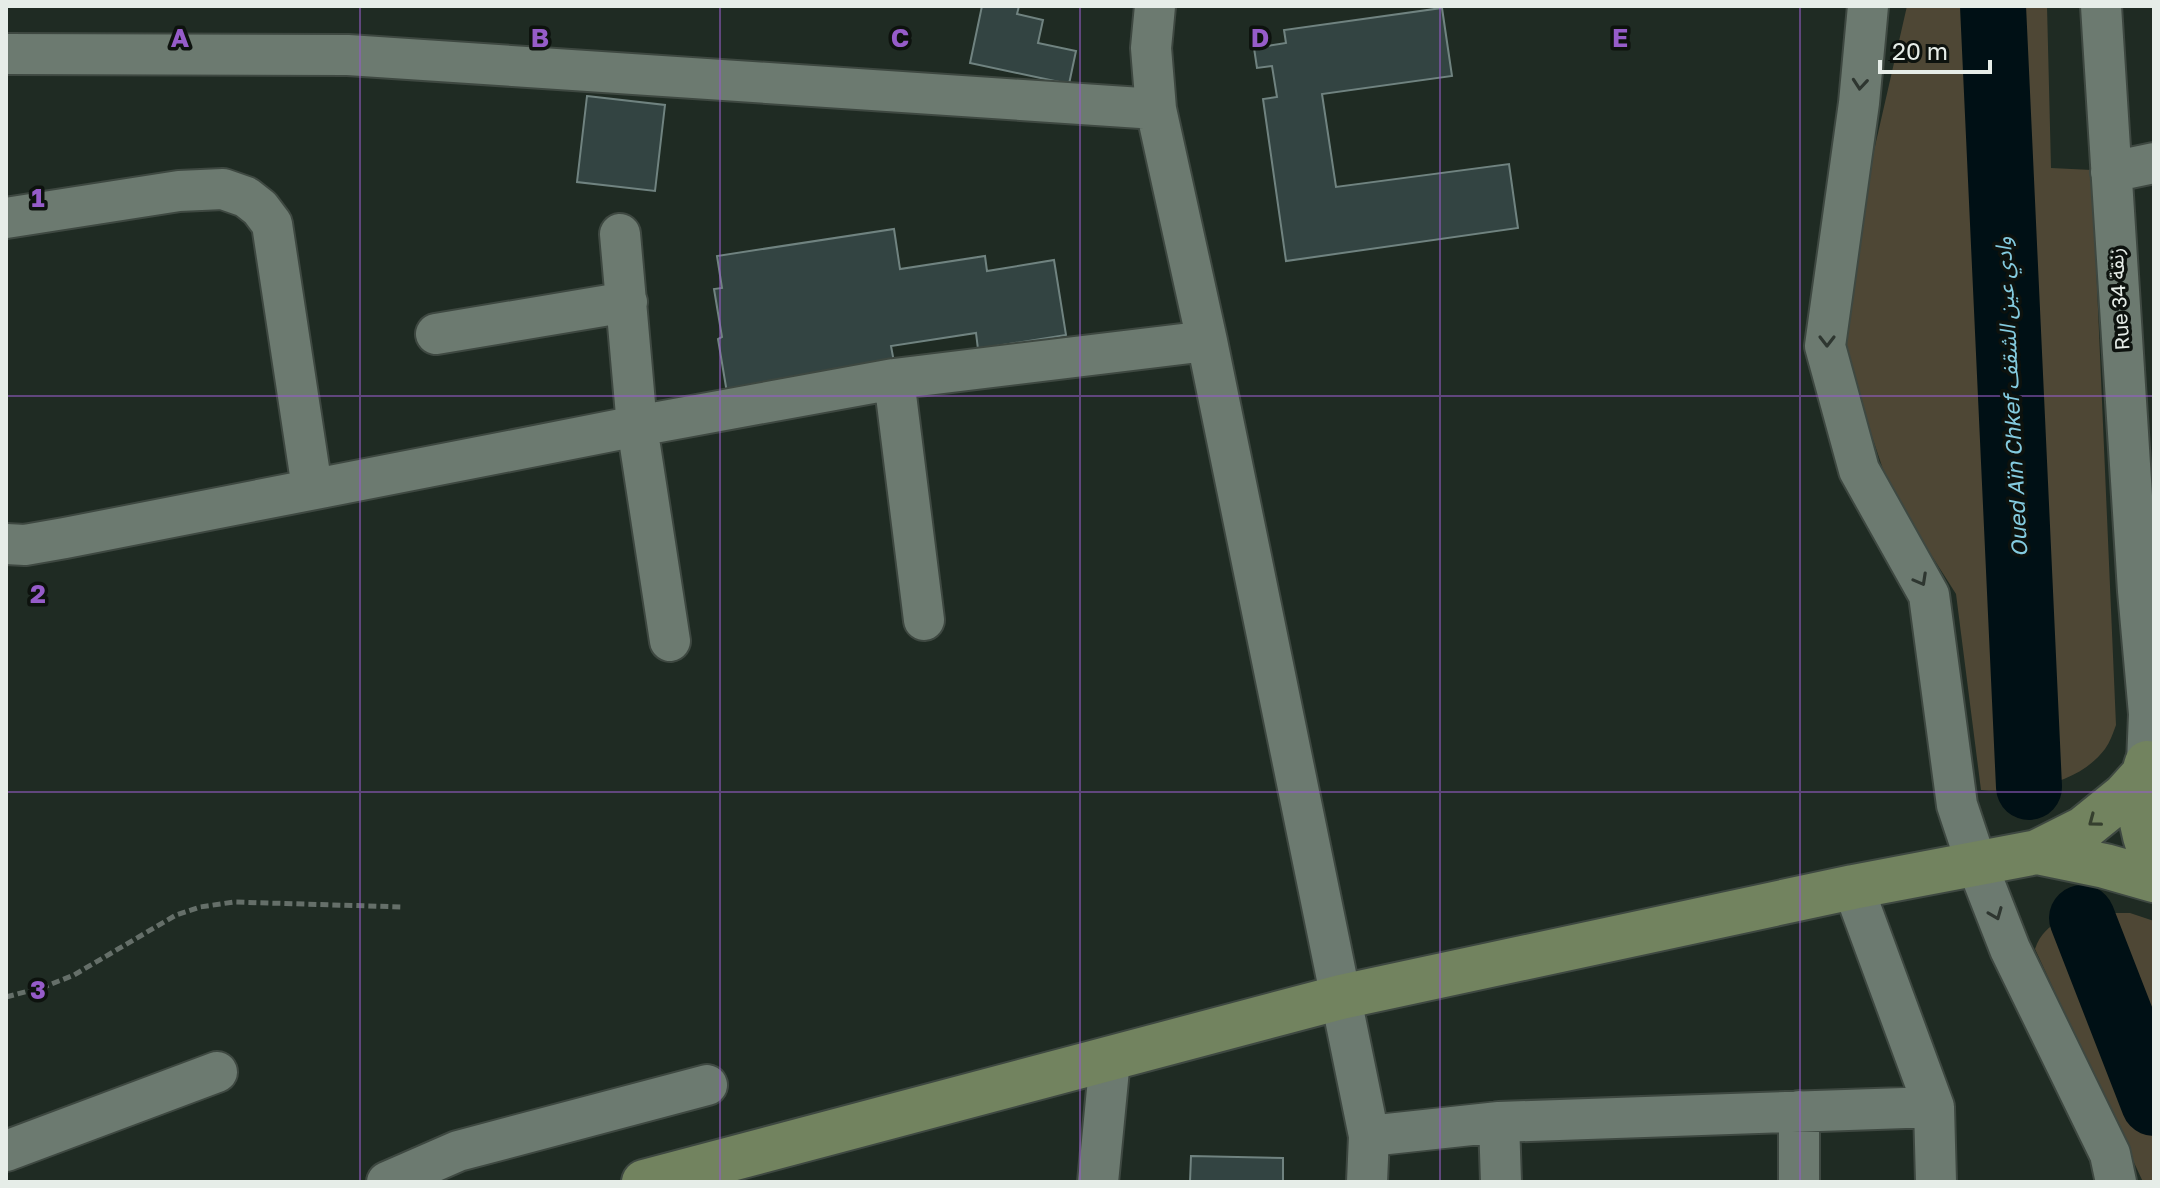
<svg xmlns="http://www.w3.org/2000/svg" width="2160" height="1188" viewBox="0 0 2160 1188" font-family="'Golos Text','Noto Sans Arabic',sans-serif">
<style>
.green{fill:#4e4735}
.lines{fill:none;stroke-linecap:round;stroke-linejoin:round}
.river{stroke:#001015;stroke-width:66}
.building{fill:#334442;stroke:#708380;stroke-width:2}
.street-casing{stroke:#3e4841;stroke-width:44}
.secondary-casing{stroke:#3e4841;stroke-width:48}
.path{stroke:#656f69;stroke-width:5;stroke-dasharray:8 4;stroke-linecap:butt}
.street{stroke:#6c7a70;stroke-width:40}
.secondary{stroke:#72835f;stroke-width:44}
.oneway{stroke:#2e3630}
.oneway2{stroke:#353f2e}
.grid{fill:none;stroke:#965cc9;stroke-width:2;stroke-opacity:0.55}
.labels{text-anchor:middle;stroke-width:7;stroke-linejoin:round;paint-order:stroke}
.street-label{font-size:20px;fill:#e6ede8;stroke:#0d120e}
.water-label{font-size:22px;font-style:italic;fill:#84cbdf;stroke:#0d120e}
.grid-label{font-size:26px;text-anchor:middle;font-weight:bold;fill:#965cc9;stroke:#0d120e;stroke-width:7;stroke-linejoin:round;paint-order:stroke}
</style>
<rect width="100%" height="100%" fill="#1f2b23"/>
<path class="green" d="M1907,6H2047L2051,168L2092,170L2116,725C2113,733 2110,742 2105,749C2078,785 2023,793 1981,790L1956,594L1890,490L1849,368L1842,331L1844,282Z
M2099,913H2130L2154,921V1182H2143L2035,949C2046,918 2070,919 2099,913Z"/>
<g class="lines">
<path class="river" d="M1993,6L2029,787
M2082,918L2154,1103"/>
</g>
<path class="building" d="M982,6H1019L1017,14L1043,20L1038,43L1076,51L1069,84L970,63Z
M1442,8L1452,76L1322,94L1336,187L1509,164L1518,228L1286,261L1263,99L1277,97L1272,66L1257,68L1254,48L1286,43L1284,30Z
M587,96L665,105L655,191L577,182Z
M894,229L900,269L985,256L987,271L1054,260L1066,335L978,349L976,333L891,346L896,373L728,399L718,339L722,337L714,289L722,288L717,256Z
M1191,1156L1283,1158V1182H1190Z"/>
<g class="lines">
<defs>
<path id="street" d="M1155,6L1151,48L1156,109L1207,341L1369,1136
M1868,6L1859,103L1825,346L1859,470L1929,595L1957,805L1976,862L2010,949L2110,1154L2116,1182
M2101,6L2138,591L2149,714L2147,763
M6,54L348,55L1156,109
M2111,172L2154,163
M6,218L179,191L223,189L246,197L260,208L272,224L312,488
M620,234L637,426L670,641
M436,334L627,302
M894,379L924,620
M6,544L25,545L65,538L637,426L894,379L1207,341
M1853,887L1934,1107
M1799,1111V1182
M1499,1122L1501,1182
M6,1151L217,1072
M387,1182L458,1151L707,1085
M1098,1182L1110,1059
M1367,1182L1369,1136L1499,1122L1934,1107L1936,1182"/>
<path id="secondary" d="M2147,763C2135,798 2140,829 2154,862
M2037,852L2105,866L2154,880
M644,1182L1341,997L1853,887L2037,852L2083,829L2125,795L2142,776"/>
</defs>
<use href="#street" class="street-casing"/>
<use href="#secondary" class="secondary-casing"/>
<path class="path" d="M6,997L44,987L74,975L176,915L200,907L234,902L404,907"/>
<use href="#street" class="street"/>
<use href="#secondary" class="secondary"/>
</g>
<defs><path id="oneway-chevron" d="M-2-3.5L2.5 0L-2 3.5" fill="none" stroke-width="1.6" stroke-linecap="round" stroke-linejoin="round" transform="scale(2)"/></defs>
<g class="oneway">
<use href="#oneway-chevron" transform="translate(1860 84) rotate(95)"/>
<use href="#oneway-chevron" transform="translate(1827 341) rotate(90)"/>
<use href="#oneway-chevron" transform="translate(1921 580) rotate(61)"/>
<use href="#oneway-chevron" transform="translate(1996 914) rotate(68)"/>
</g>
<use class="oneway2" href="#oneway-chevron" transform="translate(2094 821) rotate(143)"/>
<path class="grid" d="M360,6V1182M720,6V1182M1080,6V1182M1440,6V1182M1800,6V1182M6,396H2154M6,792H2154"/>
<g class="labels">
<g class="street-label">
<text transform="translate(2119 299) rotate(-94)" y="7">Rue 34 زنقة</text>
</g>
<g class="water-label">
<text transform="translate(2011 397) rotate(-93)" y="8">Oued Aïn Chkef وادي عين الشقف</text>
</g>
</g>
<g class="grid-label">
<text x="180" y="47">A</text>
<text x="540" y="47">B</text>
<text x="900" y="47">C</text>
<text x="1260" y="47">D</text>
<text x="1620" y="47">E</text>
<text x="38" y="207">1</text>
<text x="38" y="603">2</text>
<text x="38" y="999">3</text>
</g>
<rect width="2160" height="1188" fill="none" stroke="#e6ede8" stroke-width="16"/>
<path d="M1880 60v12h110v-12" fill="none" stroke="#e6ede8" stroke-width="4"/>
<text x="1892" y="60" font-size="24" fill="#e6ede8" stroke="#0d120e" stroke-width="6" paint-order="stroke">20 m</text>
</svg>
